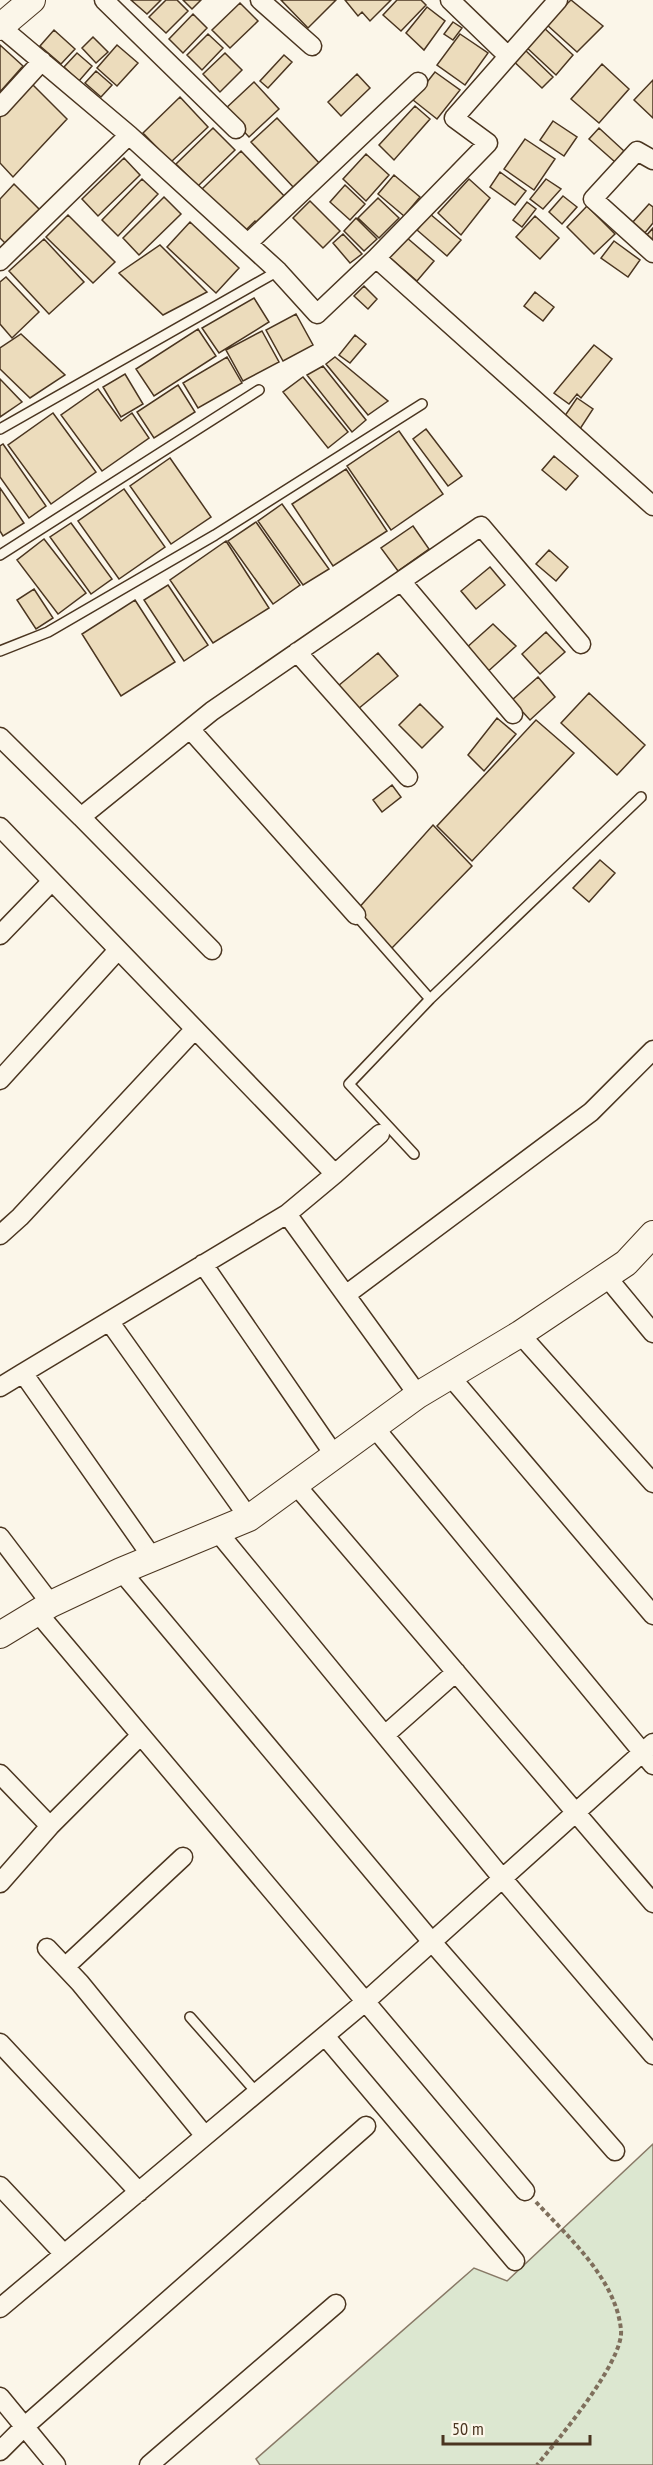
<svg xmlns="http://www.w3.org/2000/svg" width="653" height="2465" viewBox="0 0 653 2465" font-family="'PT Sans Narrow',sans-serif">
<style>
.green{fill:#dce7d0;stroke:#887966;stroke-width:1.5}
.building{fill:#ecdcbc;stroke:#4a3520;stroke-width:1.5}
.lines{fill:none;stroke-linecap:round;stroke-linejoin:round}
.lane-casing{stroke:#4a3520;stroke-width:12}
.street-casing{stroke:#4a3520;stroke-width:21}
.secondary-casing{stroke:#4a3520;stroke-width:28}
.path{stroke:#7f6f5c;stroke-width:4;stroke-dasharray:4.5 3;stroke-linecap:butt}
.lane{stroke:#fbf6e9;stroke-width:9}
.street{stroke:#fbf6e9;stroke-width:18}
.secondary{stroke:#fbf6e9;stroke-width:26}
</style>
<rect width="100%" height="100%" fill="#fbf6e9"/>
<path class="green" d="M653,2144V2465H260L256,2459L474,2268L507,2281Z"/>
<path class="building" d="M131,0H161L147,14Z
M166,0H177L188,11L166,33L149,17Z
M183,0H201L192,9Z
M281,0H336L308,28Z
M345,0H391L370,21L362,12L358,16Z
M397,0H421L426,5L401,31L383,15Z
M571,0L603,26L577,52L546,24Z
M240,3L258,21L230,48L212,30Z
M427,7L445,21L424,50L406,33Z
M193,14L207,28L183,53L169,39Z
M453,22L462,28L453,40L444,34Z
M542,26L573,55L556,75L524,45Z
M54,30L75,49L61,64L40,46Z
M208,34L223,48L202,70L187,55Z
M460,34L488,53L465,85L437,65Z
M93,37L108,52L96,63L82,48Z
M0,45L23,66L0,92Z
M117,45L138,63L117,86L97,68Z
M524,49L553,77L542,88L507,55Z
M77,53L92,66L79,81L64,67Z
M225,53L242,70L220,92L203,74Z
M284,55L292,62L268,88L260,81Z
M602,64L629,89L599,123L571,99Z
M96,71L112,85L101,97L85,83Z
M435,72L460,90L437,119L413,100Z
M357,74L370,88L341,116L328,102Z
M653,80V118L634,100Z
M29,81L67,119L13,177L0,163V112Z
M254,82L279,109L249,137L224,110Z
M180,97L208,127L171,162L143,133Z
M415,106L430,119L394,160L379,145Z
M277,118L321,165L295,189L251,142Z
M553,121L577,137L564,156L540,140Z
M213,128L235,150L198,186L176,164Z
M599,128L624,151L615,162L589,139Z
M525,139L555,159L534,190L504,169Z
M241,151L288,200L261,227L255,221L244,232L202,189Z
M366,154L389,175L366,201L343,179Z
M124,158L140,175L98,216L82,199Z
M500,172L526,191L515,205L490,187Z
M394,175L420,197L404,216L378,194Z
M142,179L158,194L118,236L102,220Z
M469,179L490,198L461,235L438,213Z
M546,179L561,189L543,209L530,199Z
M14,184L41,211L8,246L0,238V199Z
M345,185L365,204L350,220L330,202Z
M563,196L577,207L562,224L549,212Z
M164,197L181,214L139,255L123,238Z
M378,198L399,218L379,238L358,218Z
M310,201L340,231L323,248L293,218Z
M527,202L536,209L522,227L513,220Z
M649,204L653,207V223L644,234L632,223Z
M587,206L615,234L594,254L567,227Z
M430,214L461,240L447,256L417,230Z
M68,215L115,262L93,283L46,237Z
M535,216L559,238L540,259L516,237Z
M356,218L377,239L364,251L344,231Z
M190,222L239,268L216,293L167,247Z
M653,228V243L645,237Z
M343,234L362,254L350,263L333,243Z
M406,237L434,261L417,281L389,257Z
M44,239L84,282L49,314L9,271Z
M614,241L640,260L628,277L601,258Z
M160,245L207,292L163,315L119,273Z
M6,277L39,312L12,338L0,324V282Z
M364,286L377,299L368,309L354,296Z
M535,292L554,307L543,321L524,306Z
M254,298L269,322L219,353L202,328Z
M296,314L313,345L283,361L266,330Z
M198,329L216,356L154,396L136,369Z
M262,331L279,362L243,381L226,350Z
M21,334L65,375L30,398L0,369V348Z
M355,335L366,344L350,363L339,355Z
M594,345L612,359L581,398L577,394L569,404L554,393Z
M227,357L242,383L198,408L183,383Z
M335,357L388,401L368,415L326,364Z
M323,366L366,420L352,432L307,375Z
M125,374L143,404L121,417L103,387Z
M303,377L348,432L328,448L283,392Z
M0,379L22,402L0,417Z
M178,385L195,412L154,438L137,412Z
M98,389L121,421L132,413L149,438L102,471L61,415Z
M577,398L593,409L578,432L562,420Z
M53,413L96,472L51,504L8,445Z
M426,429L462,476L448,486L413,439Z
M399,431L443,494L391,530L347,466Z
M3,444L46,506L29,518L0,477V446Z
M554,456L578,476L566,490L542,470Z
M170,458L211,517L171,544L130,486Z
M346,469L387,531L333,566L292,504Z
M0,488L24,523L3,536L0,531Z
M124,489L165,547L119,579L78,521Z
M282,504L329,569L303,585L258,521Z
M256,522L300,585L273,604L228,541Z
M71,523L112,579L91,594L50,537Z
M413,526L429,549L398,571L381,548Z
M44,539L86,593L58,614L17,560Z
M226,541L269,608L213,643L170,580Z
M549,550L568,567L556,581L536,564Z
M490,567L505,585L476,609L461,591Z
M168,585L208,645L184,661L144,600Z
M34,589L53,618L36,629L17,600Z
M135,600L175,662L121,696L82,634Z
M493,624L516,646L484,675L465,649Z
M546,632L565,652L540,674L522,654Z
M378,653L398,676L358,709L338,686Z
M538,677L555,697L530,720L512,700Z
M589,693L645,745L617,775L561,723Z
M420,704L443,727L422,748L399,725Z
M497,718L516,734L484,771L468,755Z
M536,720L574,753L472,861L437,826Z
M392,785L401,797L382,812L373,800Z
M433,825L472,866L391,949L356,911Z
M600,860L615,873L589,902L573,888Z"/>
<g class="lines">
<defs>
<path id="lane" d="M0,429L278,271
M0,555L259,390
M0,651L48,632L215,535L422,404
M356,915L430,999L349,1084L414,1154
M430,999L641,797
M190,2017L257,2093"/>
<path id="street" d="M104,0L236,129
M260,0L312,46
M450,0L507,55
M2,28L129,135L278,271L317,314L376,258L653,506
M0,107L42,61
M653,160L637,151L593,199L653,253
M248,243L418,82
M376,258L488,143L454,118L558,0
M0,261L129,135
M401,581L513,714
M297,652L408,777
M190,729L356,915
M0,737L81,817
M0,827L335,1174L287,1214L418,1395
M0,935L52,881
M212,950L81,817L212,711L481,526L581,644
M0,1080L118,950
M335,1174L380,1134
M0,1235L20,1217L194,1030
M203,1264L335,1456
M606,1276L653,1333
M347,1294L591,1112L653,1050
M109,1321L249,1518
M520,1334L653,1483
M23,1373L287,1214
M450,1376L653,1615
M0,1387L23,1373L152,1557
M374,1427L653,1765
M295,1484L653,1903
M217,1531L502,1878L653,2055
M0,1537L51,1604
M121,1571L432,1942L615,2151
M37,1612L525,2191
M385,1735L456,1672
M0,1774L50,1826
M0,1883L50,1826L140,1736
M65,1967L183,1857
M325,2036L515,2261
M0,2043L139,2192
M205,2136L365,2002L653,1743
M0,2186L64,2254
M0,2308L205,2136L80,1983L47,1948
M0,2397L56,2465
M0,2451L24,2427L366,2126
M149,2465L336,2304"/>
<path id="secondary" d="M0,27L32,0
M0,1635L51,1604L121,1571L249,1518L418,1395L520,1334L626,1263L653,1234"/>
</defs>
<use href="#lane" class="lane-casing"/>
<use href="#street" class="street-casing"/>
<use href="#secondary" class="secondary-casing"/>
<path class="path" d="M536,2202C569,2238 616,2279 621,2330C624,2361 558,2440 537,2465"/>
<use href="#lane" class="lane"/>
<use href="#street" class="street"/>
<use href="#secondary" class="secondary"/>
</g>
<path d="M443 2435v9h147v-9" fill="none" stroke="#4a3520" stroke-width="3"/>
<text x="452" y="2435" font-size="18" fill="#4a3520" stroke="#fbf6e9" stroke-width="4.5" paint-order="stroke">50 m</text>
</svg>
